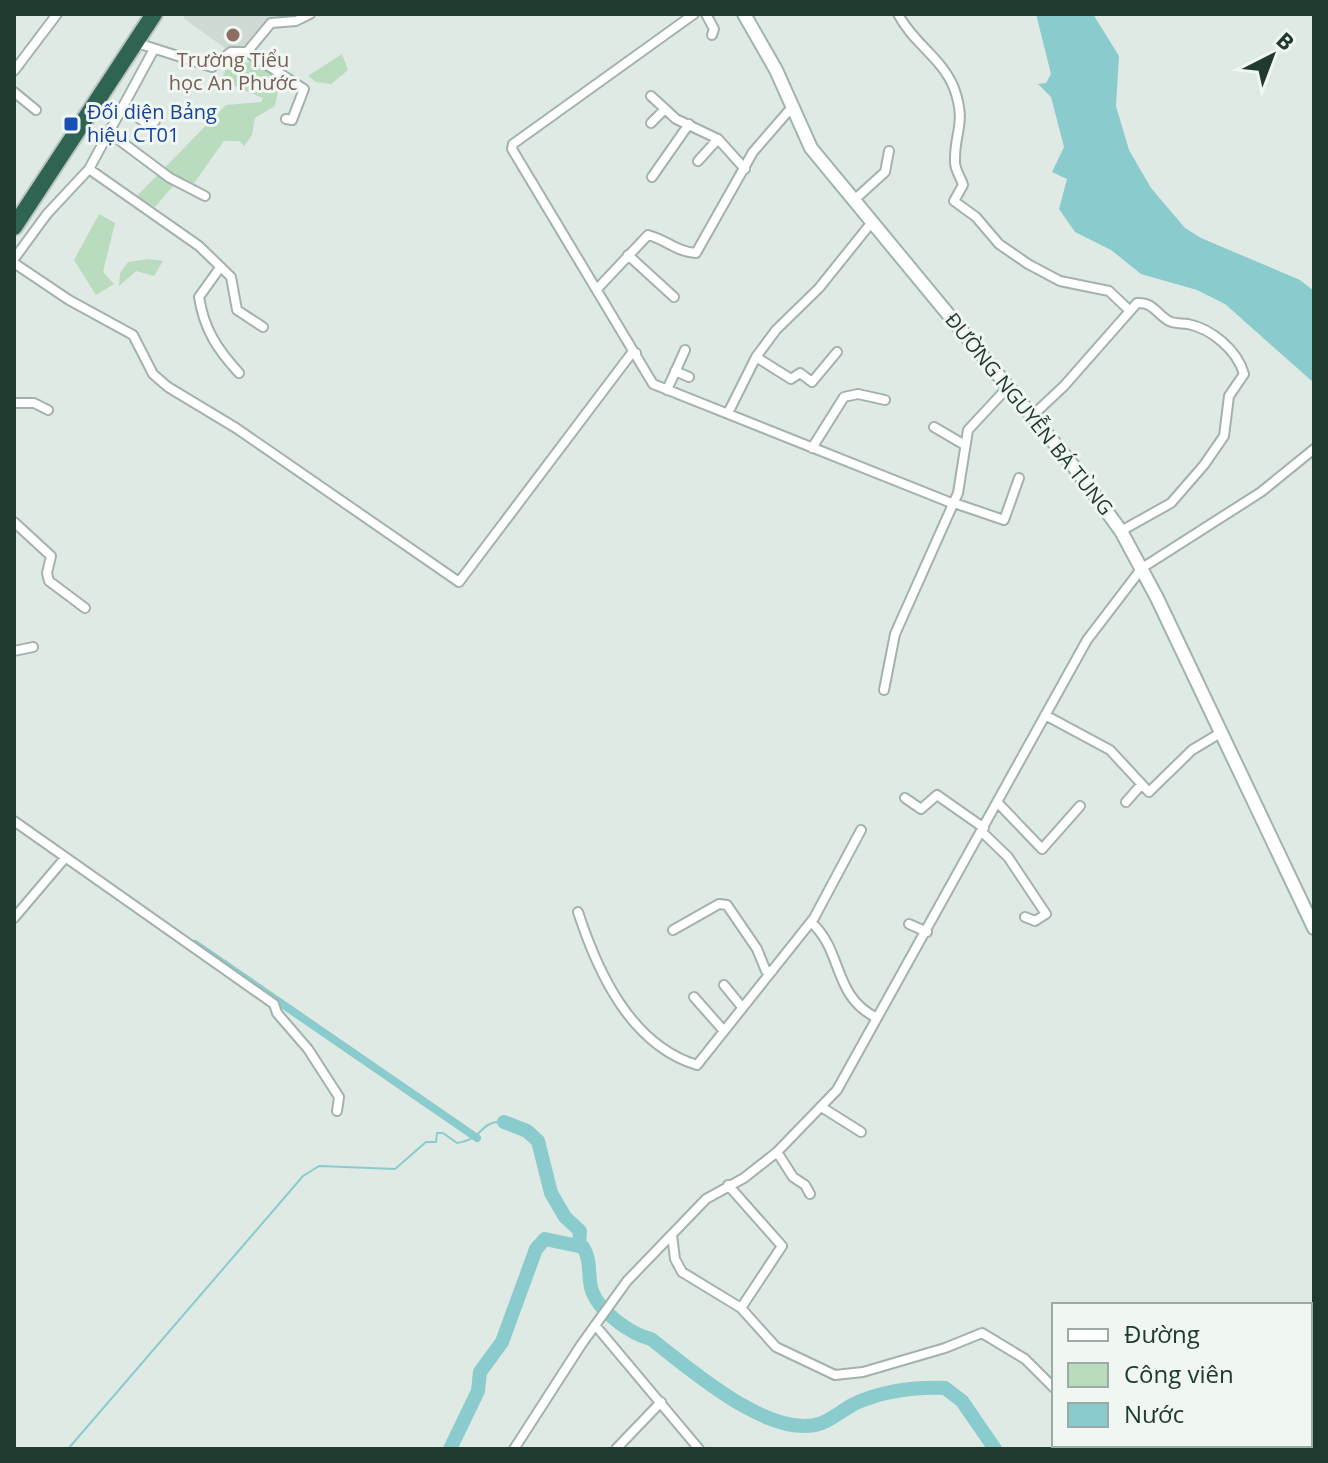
<svg xmlns="http://www.w3.org/2000/svg" width="1328" height="1463" viewBox="0 0 1328 1463" font-family="'Open Sans',sans-serif">
<style>
.built{fill:#cedad3}
.green{fill:#b9dbbe}
.water{fill:#8acbcd}
.lines{fill:none;stroke-linecap:round;stroke-linejoin:round}
.stream{stroke:#8acbcd;stroke-width:2}
.canal{stroke:#8acbcd;stroke-width:8}
.river{stroke:#8acbcd;stroke-width:14}
.street-casing{stroke:#a3b2aa;stroke-width:12}
.secondary-casing{stroke:#9fb5ab;stroke-width:16}
.highway-casing{stroke:#bcc4c1;stroke-width:20}
.street{stroke:#fff;stroke-width:8}
.secondary{stroke:#fff;stroke-width:12}
.highway{stroke:#2f6453;stroke-width:16}
.education-dot{fill:#8d6e63;stroke:#f0f7f3;stroke-width:3}
.transit-dot{fill:#1a4fb4;stroke:#f0f7f3;stroke-width:3}
.labels{text-anchor:middle;stroke-width:6;stroke-linejoin:round;paint-order:stroke}
.education-label{font-size:20px;fill:#785e54;stroke:#f0f7f3}
.transit-label{font-size:20px;fill:#164399;stroke:#f0f7f3;text-anchor:start}
.street-label{font-size:20px;fill:#213a30;stroke:#f0f7f3}
</style>
<rect width="100%" height="100%" fill="#e0eae4"/>
<path class="built" d="M186,14H311L269,22L246,50L229,51L183,18Z"/>
<path class="green" d="M272,50L284,59L275,106L255,118L252,135L244,146L239,141H224L194,183L179,179L155,207L137,196L226,105L261,102L263,98L221,80L232,56L247,63Z
M342,54L348,70L331,84L316,82L308,76Z
M99,214L115,223L103,272L114,284L96,295L74,260Z
M149,259L163,261L154,276L136,271L119,286L120,273L128,262Z"/>
<path class="water" d="M1036,14H1093L1119,56L1116,106L1129,150L1151,188L1185,228L1201,238L1300,280L1314,291V383L1225,304L1197,290L1141,274L1111,250L1075,232L1059,209L1067,179L1052,172L1064,147L1051,97L1038,84L1046,83L1051,74Z"/>
<g class="lines">
<path class="stream" d="M68,1449L303,1176L319,1166L395,1169L426,1142H436L437,1133H443L457,1143C485,1139 479,1120 504,1122"/>
<path class="canal" d="M195,944L477,1138"/>
<path class="river" d="M504,1122L527,1131L538,1141L551,1193L565,1217L580,1231L579,1245
M450,1449L478,1391L480,1372L502,1342L536,1249L545,1239L583,1247C592,1261 587,1276 592,1291C599,1311 630,1334 651,1339C689,1368 772,1442 822,1423C833,1418 843,1410 854,1404C882,1391 914,1387 945,1388L962,1401L995,1449"/>
<defs>
<path id="street" d="M694,14L513,144L512,149L653,384L954,504
M706,14L714,29L712,35
M898,14C913,43 942,58 954,88C967,124 954,132 955,162C955,171 961,177 963,185L954,201L976,217L999,244L1028,264L1060,281L1109,291L1129,310
M134,42L212,67L231,52H247L304,89L292,120L286,119
M247,52L271,23L296,21L310,14
M14,71L57,14
M14,92L36,110
M651,96L676,119L718,139L745,169
M124,107L143,121L153,115
M143,121L148,125L155,121
M651,123L665,109
M111,134L170,178L205,196
M698,161L718,139
M89,169L199,246L231,277L237,310L263,327
M652,177L689,124
M853,201L885,172L889,151
M628,255L674,297
M14,259L47,214L89,169L153,51
M14,263L69,300L133,335L153,374L168,387L236,428L459,582L631,354L636,353
M219,269L199,297C204,329 217,349 239,373
M597,289L648,235C667,240 677,252 696,253L753,152L792,107
M756,357L791,379L800,373L812,382L837,352
M675,371L689,377
M667,390L685,350
M14,403H34L48,410
M728,413L756,357L776,330L819,288L872,222
M1032,416L1064,386L1137,303C1154,302 1156,314 1169,321C1175,324 1181,323 1188,324C1212,329 1237,350 1244,374L1229,396L1224,436L1204,465L1171,503L1121,531
M934,427L963,444
M812,448L844,397L858,394L885,400
M954,503L1004,520L1019,478
M14,522L51,556L47,573L49,581L85,608
M14,651L33,647
M884,690L895,634L958,493L968,430L1008,387
M1045,715L1110,750L1149,792L1192,750L1222,732
M905,798L921,809L937,795L984,828
M1126,802L1141,785
M998,803L1042,849L1080,806
M14,821L274,1004L277,1013L308,1049L339,1097L337,1111
M982,832L1008,857L1046,914L1035,921L1025,917
M578,912C598,973 631,1045 697,1065L814,918L861,830
M14,918L65,858
M811,922C844,952 832,996 877,1018
M909,924L927,932
M673,930L719,904L727,905L757,949L766,971H772
M724,985L742,1007
M694,997L724,1031
M823,1108L861,1132
M777,1152L793,1177L805,1185L810,1194
M728,1185L782,1246L741,1308
M672,1235L675,1259L682,1272L741,1308L776,1347L835,1375L863,1372L945,1348L982,1333L1025,1359L1054,1388
M595,1325L699,1449
M1107,1445L1111,1449
M1162,1445L1167,1449
M514,1449L581,1345L627,1281L706,1199L744,1178L777,1152L837,1090L1087,640L1142,568L1261,492L1314,449
M616,1449L661,1402"/>
<path id="secondary" d="M744,14L776,70L811,148L1075,468L1121,531L1157,598L1314,928"/>
<path id="highway" d="M14,227L154,14"/>
</defs>
<use href="#street" class="street-casing"/>
<use href="#secondary" class="secondary-casing"/>
<use href="#highway" class="highway-casing"/>
<use href="#street" class="street"/>
<use href="#secondary" class="secondary"/>
<use href="#highway" class="highway"/>
</g>
<circle class="education-dot" cx="233" cy="35" r="8"/>
<rect class="transit-dot" x="63" y="116" width="16" height="16" rx="4"/>
<g class="labels">
<g class="education-label">
<text x="233" y="67">Trường Tiểu<tspan x="233" dy="23">học An Phước</tspan></text>
</g>
<g class="transit-label">
<text x="87" y="119">Đối diện Bảng<tspan x="87" dy="23">hiệu CT01</tspan></text>
</g>
<g class="street-label">
<text transform="translate(1029 414) rotate(51)" y="7">ĐƯỜNG NGUYỄN BÁ TÙNG</text>
</g>
</g>
<rect width="1328" height="1463" fill="none" stroke="#213a30" stroke-width="32"/>
<rect x="1052" y="1303" width="260" height="144" fill="#f0f7f3" stroke="#9daba5" stroke-width="2"/>
<rect x="1068" y="1329" width="40" height="12" fill="#ffffff" stroke="#9daba5" stroke-width="2"/>
<text x="1124" y="1343" font-size="24" fill="#213a30">Đường</text>
<rect x="1068" y="1363" width="40" height="24" fill="#b9dbbe" stroke="#9daba5" stroke-width="2"/>
<text x="1124" y="1383" font-size="24" fill="#213a30">Công viên</text>
<rect x="1068" y="1403" width="40" height="24" fill="#8acbcd" stroke="#9daba5" stroke-width="2"/>
<text x="1124" y="1423" font-size="24" fill="#213a30">Nước</text>
<g transform="translate(1272 56) rotate(42)" stroke="#f0f7f3" stroke-width="6" paint-order="stroke">
<path d="M0-6L14 30L0 20L-14 30Z" fill="#213a30"/>
<text y="-12" font-size="22" font-weight="bold" text-anchor="middle" fill="#213a30">B</text>
</g>
</svg>
